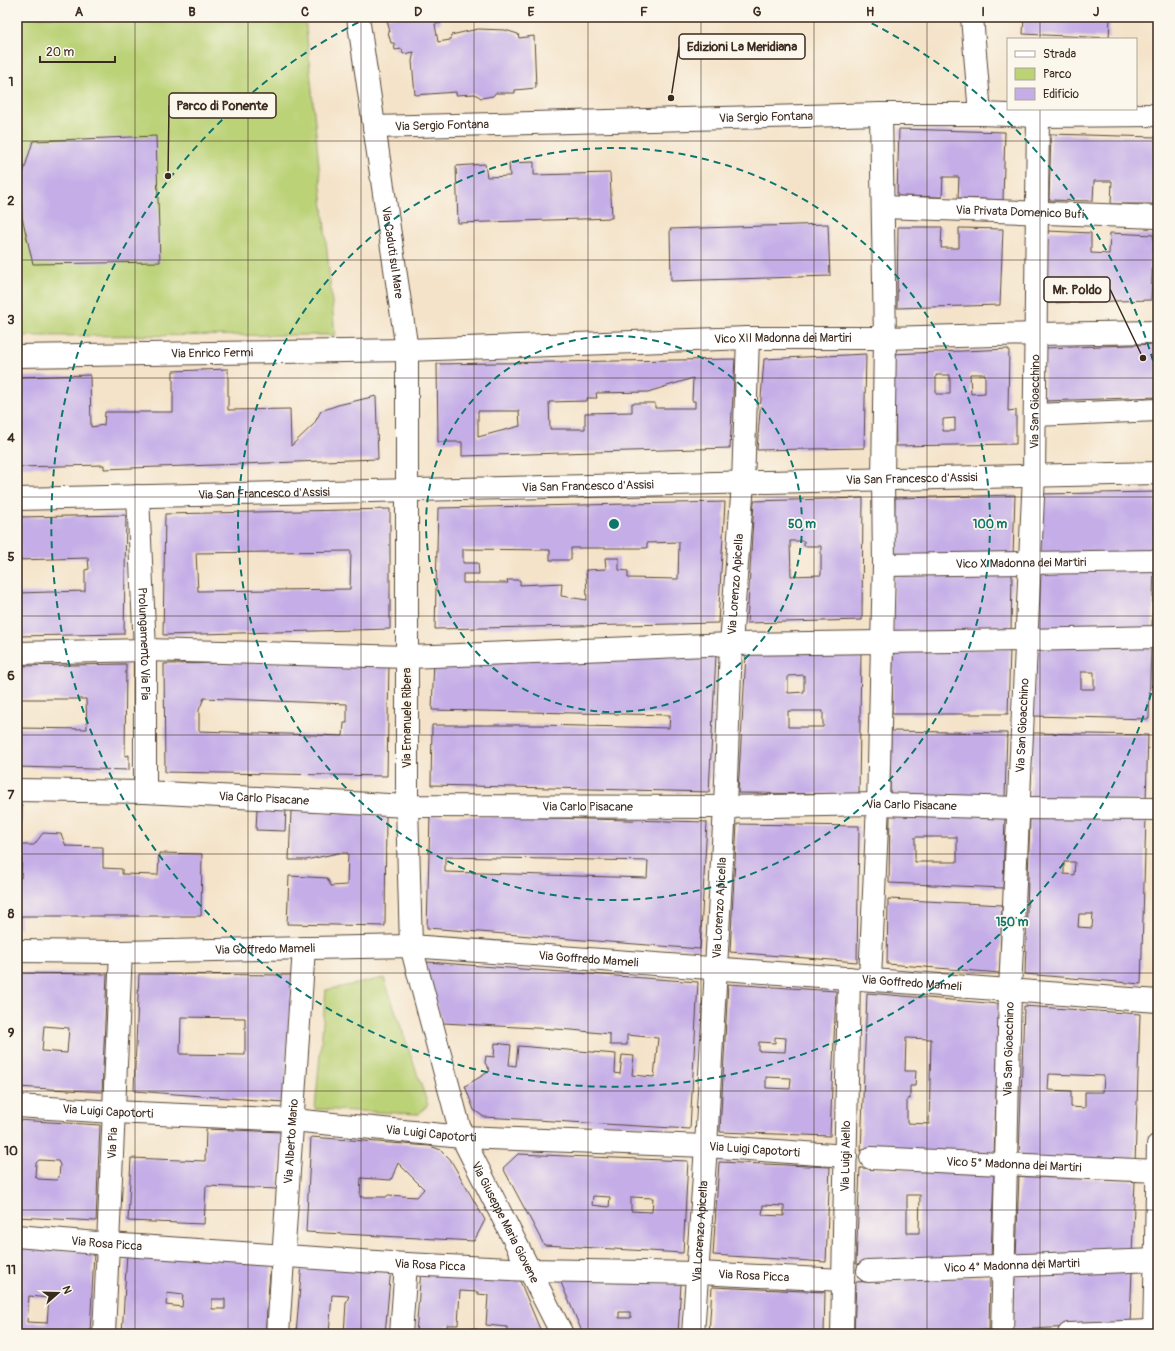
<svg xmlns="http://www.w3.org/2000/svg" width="1175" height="1351" viewBox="0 0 1175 1351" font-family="Pangolin,sans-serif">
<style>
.green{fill:#bbd277;stroke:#7b7e4a}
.building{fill:#c5aee7;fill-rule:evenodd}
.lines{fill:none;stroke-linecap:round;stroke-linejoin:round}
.minor-casing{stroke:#574638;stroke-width:24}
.minor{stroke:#fff;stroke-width:22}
.grid{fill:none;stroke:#3b2a1e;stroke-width:1;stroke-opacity:0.55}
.ring{fill:none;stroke:#0f766e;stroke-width:2;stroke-dasharray:7 5}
.labels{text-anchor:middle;stroke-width:3.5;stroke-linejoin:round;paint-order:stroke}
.street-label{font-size:12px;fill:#3b2a1e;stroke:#fbf7ec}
.centre{fill:#0f766e;stroke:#fbf7ec;stroke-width:2}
.ring-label{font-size:12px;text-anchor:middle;font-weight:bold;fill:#0f766e;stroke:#fbf7ec;stroke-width:3.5;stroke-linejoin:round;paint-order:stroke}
.leader{fill:none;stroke:#3b2a1e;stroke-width:1.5}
.callout-dot{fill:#3b2a1e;stroke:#fbf7ec;stroke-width:1.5}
.callout{fill:#fbf7ec;stroke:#3b2a1e;stroke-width:1.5}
.callout-label{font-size:13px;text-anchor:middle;font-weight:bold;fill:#3b2a1e}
.neatline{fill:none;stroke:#3b2a1e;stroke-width:1.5}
.grid-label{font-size:13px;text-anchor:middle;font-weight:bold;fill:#3b2a1e}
</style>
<rect width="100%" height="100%" fill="#fbf7ec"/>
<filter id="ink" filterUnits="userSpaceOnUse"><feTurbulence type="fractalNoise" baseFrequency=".025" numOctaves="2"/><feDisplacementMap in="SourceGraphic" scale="8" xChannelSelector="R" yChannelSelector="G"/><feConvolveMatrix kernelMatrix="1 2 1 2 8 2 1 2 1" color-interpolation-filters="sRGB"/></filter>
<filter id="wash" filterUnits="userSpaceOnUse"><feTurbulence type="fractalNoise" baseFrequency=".012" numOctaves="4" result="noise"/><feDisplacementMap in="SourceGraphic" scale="16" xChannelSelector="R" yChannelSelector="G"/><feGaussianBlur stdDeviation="0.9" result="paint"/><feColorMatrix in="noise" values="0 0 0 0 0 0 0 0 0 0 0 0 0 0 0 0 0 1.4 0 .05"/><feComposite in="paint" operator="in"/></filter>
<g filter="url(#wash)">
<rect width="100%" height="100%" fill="#f4e3c9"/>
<path class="green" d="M17,17H305L335,335L17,336Z
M384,978L428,1105L418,1114L315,1109L326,990Z"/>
<g id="blocks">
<path class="building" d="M386,17H441V23L435,24L438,42L450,40L451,35L478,29L505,30L518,34L519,38L534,36L536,88L515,90V93H495L493,96L481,98L475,94L456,95V92L415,95L412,61L414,52L403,54L402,49L395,50L394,43H391L388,32H390Z
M1024,17H1110L1109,38L1023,34Z
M899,129L1005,132L1003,200L958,198L959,177H943L942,197L897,196Z
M1051,134L1156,137L1154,204H1111L1112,181H1094L1093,201L1049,200Z
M156,136L160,262L33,264L22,217L21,180L33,141Z
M534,162V175L610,173L612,218L458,223L456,166L485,164L487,177L510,176L509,163Z
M828,224L830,276L671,281L670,229Z
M898,227H942L941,248H959V228L1003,229L1000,305L897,308Z
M1048,231L1091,233V253L1109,254L1110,233L1154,235L1151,300L1046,303Z
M1158,344V397L1044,401L1045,348Z
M1009,349L1008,411L1016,410V444L896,446L895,410H892V354ZM970,374H985V393L971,394ZM936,375H950V394H936ZM955,418V431H943V419Z
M866,354L864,448L757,450L764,359Z
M735,359L730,448L462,456V442H438L437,364ZM693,378L692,401H695V408H655V403H632V412L585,413V429H550L549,402L587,401V398H597L596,393L648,392ZM478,411H519L520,426L478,437Z
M228,369V410L290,409L291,446L314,424L321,411L338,405L376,396L378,459L104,469V465L17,467V377L90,375L91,427L104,425L105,412H173V371Z
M1156,492L1154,553L1038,555L1040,494Z
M1015,495L1013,556L894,559L895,498Z
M863,498L862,620L747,623L754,501ZM790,541H804V546H821V575L791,576Z
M725,502L718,623L435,629L438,508ZM679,542L678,579L628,578V571L619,570V558H605L606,569L586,570L587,600L561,596L562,583L520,585V580H507L508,583H463V574H479L478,563H463V549L550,550V560H571V548H647V543Z
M390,509V629L163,635L165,514ZM351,551L350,589L198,591L196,553Z
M126,515L124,634L17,636V593L85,591V570L89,569L88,558L17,560V517Z
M1154,569L1152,628L1036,631L1038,573Z
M1012,573L1011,632L893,635L894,576Z
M1151,645L1149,719L1033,716L1036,647ZM1081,672H1094V689H1081Z
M1010,649L1008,714H892L893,651Z
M861,651L859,794L738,793L746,654ZM804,675V692L788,693V676ZM788,711H823V727H788Z
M716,655L709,792L431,785L432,725H538L669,728L670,715L432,710L434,659Z
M389,661L387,776L165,772L164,664ZM204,698L347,704V723H344L343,736L199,731V710Z
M126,664L125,756L129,755V770L17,767V728L87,729L86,699H17V666Z
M891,731L1007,733L1005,798L890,795Z
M1033,733L1148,735L1146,801L1030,800Z
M17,805H22L21,845H34L43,833L61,834L66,846L103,847V868L122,869V874L158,875L159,853L202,854L201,916H21V928L17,927V878H21L22,852H17Z
M257,809L286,810L285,831L256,830Z
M291,811L386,815L385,926L287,924L289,876L327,878L331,886L347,885L348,853H338L306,860H289Z
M890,814L1005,815L1003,888L889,883ZM915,837H957V862H915Z
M430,815L707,822L700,949L427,928ZM445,857L648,861L647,878L445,872Z
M1030,816L1146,818L1141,984L1025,974ZM1064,862H1075L1074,875L1064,874ZM1079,914H1093L1092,928L1078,927Z
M737,824L859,826L857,962L730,952Z
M888,899L1002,905L1000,973L887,964Z
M427,962L698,982L690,1129L484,1117L474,1110L465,1086L490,1071L485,1063L486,1056L494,1057L495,1043L511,1045L509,1065L516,1066L518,1046L616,1054L615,1073L620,1074L622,1055L634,1056L632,1075L654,1077L658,1038L627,1035V1045H610V1034L572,1030L443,1023L426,974Z
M17,973L107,974L102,1092L17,1087ZM44,1026L69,1028L67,1053L42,1051Z
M139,974L293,975L284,1102L134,1091ZM181,1017L245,1018V1055L180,1054Z
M728,984L836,991L830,1136L720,1132ZM775,1037L786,1038L785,1052L759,1051V1042L775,1043ZM766,1077L791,1078L790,1089L766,1088Z
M867,993L999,1004L994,1157L861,1151ZM906,1038L931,1039L929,1124L907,1123V1099H910V1086H915L916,1071H905Z
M1024,1006L1140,1014L1135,1163L1019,1158ZM1049,1074L1104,1076L1103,1092H1085V1108L1071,1107V1091L1048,1090Z
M17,1120L100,1125L96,1221L17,1217ZM39,1160L58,1161L60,1165L59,1177L56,1180L38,1179L35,1176L36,1163Z
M206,1129L282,1132L278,1189L206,1186L204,1224L128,1221L131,1158L205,1161Z
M311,1137L430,1146L441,1150L450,1159L485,1220L474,1241L306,1232ZM398,1163L424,1189L417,1197L388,1195L386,1197H360L361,1178L391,1180Z
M518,1154L688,1161L683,1253L544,1245L503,1168ZM593,1196L610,1197L609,1207L592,1205ZM631,1197L653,1198L652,1212L631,1211Z
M719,1162L830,1167L826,1262L713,1255ZM763,1205L784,1206V1216L762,1215Z
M860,1168L994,1173L991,1258L856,1264ZM907,1195H920L919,1233H907Z
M1019,1175L1135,1181L1132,1255L1016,1258Z
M17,1247L94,1252L90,1334H17ZM29,1296L49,1298L47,1323L27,1322Z
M127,1253L271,1261L265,1334H122ZM167,1293L183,1295L182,1307L166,1305ZM212,1299H225V1309H212Z
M302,1263L391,1268L385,1334H344L346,1303L349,1296L332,1295L329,1334H296Z
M421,1269L517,1274L542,1334H507V1327L486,1325L488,1295L478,1294V1292L460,1291L458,1325H447L446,1334H416Z
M1132,1270L1130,1324L1013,1330L1015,1275Z
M990,1276L989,1330L900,1334H854L856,1282Z
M559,1278L681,1284L678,1334H637V1332H629V1334H583ZM619,1312H630L631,1318H619Z
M712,1287L825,1292L824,1334H709Z
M460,1328L477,1329V1334H460Z"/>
</g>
</g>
<g filter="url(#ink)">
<use href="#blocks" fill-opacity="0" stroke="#574638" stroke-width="1"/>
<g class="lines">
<defs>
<g id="minor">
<path id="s1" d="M358,17L407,350V806L411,946L462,1137L562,1334"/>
<path d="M972,17L980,114"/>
<path id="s2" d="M374,127L881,114H980L1038,116L1158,115"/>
<path id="s3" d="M883,207L1158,217"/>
<path id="s4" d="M17,356L407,350L748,338H885L1036,334L1158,332"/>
<path d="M1035,415L1158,410"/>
<path id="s5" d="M138,496L145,650V792"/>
<path id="s6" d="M17,499L1158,473"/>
<path id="s7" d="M884,565L1158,561"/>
<path d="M17,653L145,650L408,657L731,644L1026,640L1158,637"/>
<path id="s8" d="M17,790L145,792L407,806L725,807L878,804L1019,808L1158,809"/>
<path id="s9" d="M17,951L121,952L411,946L1158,1001"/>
<path d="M870,979L878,804L884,565L883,479L885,338L881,114"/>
<path id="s10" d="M17,1106L114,1112L293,1120L462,1137L706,1146L846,1156"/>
<path id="s11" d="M871,1158L1157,1171"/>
<path id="s12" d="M17,1236L108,1244L406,1264L530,1270L698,1273L843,1280"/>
<path id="s13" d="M868,1271L1156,1260"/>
<path id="s14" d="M104,1334L121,952"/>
<path id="s15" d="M278,1334L304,948"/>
<path d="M401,1334L406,1264"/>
<path id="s16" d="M693,1334L706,1146L725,807L731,644L743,483L748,338"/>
<path id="s17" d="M842,1334L849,978"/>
<path id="s18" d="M1002,1334L1010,990L1034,475L1038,116"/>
<path d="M1069,1334L1154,1331"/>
<path d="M1154,1334L1158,1145"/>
</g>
</defs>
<use href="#minor" class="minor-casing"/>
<use href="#minor" class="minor"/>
</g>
</g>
<path class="grid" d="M135,17V1334M248,17V1334M361,17V1334M474,17V1334M588,17V1334M701,17V1334M814,17V1334M927,17V1334M1040,17V39M1040,109V1334M17,141H1158M17,260H1158M17,378H1158M17,497H1158M17,616H1158M17,735H1158M17,854H1158M17,973H1158M17,1091H1158M17,1210H1158"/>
<g class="ring">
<circle cx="614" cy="524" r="188"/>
<circle cx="614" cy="524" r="376"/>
<path d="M1158 670A563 563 0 1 1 367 18M861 18A563 563 0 0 1 1158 378"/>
</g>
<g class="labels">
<g class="street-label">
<text dy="4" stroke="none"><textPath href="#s2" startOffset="392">Via Sergio Fontana</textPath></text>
<text dy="4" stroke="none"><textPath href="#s2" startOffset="68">Via Sergio Fontana</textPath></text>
<text dy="4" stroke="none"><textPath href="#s3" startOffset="137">Via Privata Domenico Bufi</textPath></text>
<text dy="4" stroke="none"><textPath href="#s1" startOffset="238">Via Caduti sul Mare</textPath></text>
<text dy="4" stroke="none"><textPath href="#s4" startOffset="766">Vico XII Madonna dei Martiri</textPath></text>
<text dy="4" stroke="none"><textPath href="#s4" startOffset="195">Via Enrico Fermi</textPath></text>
<text dy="4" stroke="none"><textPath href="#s18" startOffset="933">Via San Gioacchino</textPath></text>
<text dy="4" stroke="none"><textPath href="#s6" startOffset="895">Via San Francesco d'Assisi</textPath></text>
<text dy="4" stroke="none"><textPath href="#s6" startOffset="571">Via San Francesco d'Assisi</textPath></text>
<text dy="4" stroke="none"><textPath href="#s6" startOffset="247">Via San Francesco d'Assisi</textPath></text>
<text dy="4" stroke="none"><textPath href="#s7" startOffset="137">Vico X Madonna dei Martiri</textPath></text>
<text dy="4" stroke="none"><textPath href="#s16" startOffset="751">Via Lorenzo Apicella</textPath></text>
<text dy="4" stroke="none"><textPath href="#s5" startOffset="148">Prolungamento Via Pia</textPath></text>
<text transform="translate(407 718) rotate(-90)" y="4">Via Emanuele Ribera</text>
<text dy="4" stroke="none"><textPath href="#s18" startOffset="609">Via San Gioacchino</textPath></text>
<text dy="4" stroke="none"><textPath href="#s8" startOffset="247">Via Carlo Pisacane</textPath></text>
<text dy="4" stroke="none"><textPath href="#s8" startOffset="895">Via Carlo Pisacane</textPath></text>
<text dy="4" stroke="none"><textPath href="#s8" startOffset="571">Via Carlo Pisacane</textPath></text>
<text dy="4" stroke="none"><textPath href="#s16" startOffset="427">Via Lorenzo Apicella</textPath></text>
<text dy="4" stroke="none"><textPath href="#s9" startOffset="248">Via Goffredo Mameli</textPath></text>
<text dy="4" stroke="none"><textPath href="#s9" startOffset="572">Via Goffredo Mameli</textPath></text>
<text dy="4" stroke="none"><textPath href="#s9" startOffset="896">Via Goffredo Mameli</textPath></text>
<text dy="4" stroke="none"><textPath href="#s18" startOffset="285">Via San Gioacchino</textPath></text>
<text dy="4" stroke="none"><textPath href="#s10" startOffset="91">Via Luigi Capotorti</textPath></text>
<text dy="4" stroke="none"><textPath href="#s10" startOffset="415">Via Luigi Capotorti</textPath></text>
<text dy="4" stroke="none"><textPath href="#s15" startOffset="193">Via Alberto Mario</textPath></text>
<text dy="4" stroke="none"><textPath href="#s14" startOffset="191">Via Pia</textPath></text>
<text dy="4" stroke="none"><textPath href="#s10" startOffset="739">Via Luigi Capotorti</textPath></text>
<text dy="4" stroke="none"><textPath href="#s17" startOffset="178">Via Luigi Aiello</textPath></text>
<text dy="4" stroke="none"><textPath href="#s11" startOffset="143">Vico 5° Madonna dei Martiri</textPath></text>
<text dy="4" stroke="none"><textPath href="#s1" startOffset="1226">Via Giuseppe Maria Giovene</textPath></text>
<text dy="4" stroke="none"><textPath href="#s16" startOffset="103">Via Lorenzo Apicella</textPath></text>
<text dy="4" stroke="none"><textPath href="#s12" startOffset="90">Via Rosa Picca</textPath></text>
<text dy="4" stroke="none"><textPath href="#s12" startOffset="414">Via Rosa Picca</textPath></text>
<text dy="4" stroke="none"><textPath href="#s13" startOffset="144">Vico 4° Madonna dei Martiri</textPath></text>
<text dy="4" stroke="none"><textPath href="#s12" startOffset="738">Via Rosa Picca</textPath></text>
</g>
</g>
<circle cx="614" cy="524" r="6" class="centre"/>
<g class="ring-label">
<text x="802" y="528">50 m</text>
<text x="990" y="528">100 m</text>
<text x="1012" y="926">150 m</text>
</g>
<path class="leader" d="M671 98L679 47M168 176L169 105M1143 358L1110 289"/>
<g class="callout-dot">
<circle cx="671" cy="98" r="4"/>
<circle cx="168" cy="176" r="4"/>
<circle cx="1143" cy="358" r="4"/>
</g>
<g class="callout">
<rect x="679" y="34" width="126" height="25" rx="4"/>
<rect x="169" y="93" width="107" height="25" rx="4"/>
<rect x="1044" y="277" width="66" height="25" rx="4"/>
</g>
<g class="callout-label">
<text x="742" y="51">Edizioni La Meridiana</text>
<text x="222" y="110">Parco di Ponente</text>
<text x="1077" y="294">Mr. Poldo</text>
</g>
<rect width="1175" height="1351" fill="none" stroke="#fbf7ec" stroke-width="44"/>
<rect x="1007" y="38" width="130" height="72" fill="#fbf7ec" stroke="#aea59a"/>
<rect x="1015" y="51" width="20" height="6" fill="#ffffff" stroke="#aea59a"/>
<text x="1043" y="58" font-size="12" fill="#3b2a1e">Strada</text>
<rect x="1015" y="68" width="20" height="12" fill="#bbd277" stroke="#aea59a"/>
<text x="1043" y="78" font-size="12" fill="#3b2a1e">Parco</text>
<rect x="1015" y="88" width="20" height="12" fill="#c5aee7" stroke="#aea59a"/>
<text x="1043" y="98" font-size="12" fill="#3b2a1e">Edificio</text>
<g transform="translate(58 1293) rotate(70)" stroke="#fbf7ec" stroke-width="3" paint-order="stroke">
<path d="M0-3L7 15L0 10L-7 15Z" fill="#3b2a1e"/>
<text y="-6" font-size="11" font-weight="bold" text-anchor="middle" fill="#3b2a1e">N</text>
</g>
<path d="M40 56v6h75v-6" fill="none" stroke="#3b2a1e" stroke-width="2"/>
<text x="46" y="56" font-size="12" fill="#3b2a1e" stroke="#fbf7ec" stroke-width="3" paint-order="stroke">20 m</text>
<rect x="22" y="22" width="1131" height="1307" class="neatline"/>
<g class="grid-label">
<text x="79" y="16">A</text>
<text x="192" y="16">B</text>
<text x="305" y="16">C</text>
<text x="418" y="16">D</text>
<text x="531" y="16">E</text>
<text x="644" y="16">F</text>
<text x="757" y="16">G</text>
<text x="870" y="16">H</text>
<text x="983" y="16">I</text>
<text x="1096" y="16">J</text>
<text x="11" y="86">1</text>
<text x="11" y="205">2</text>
<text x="11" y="324">3</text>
<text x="11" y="442">4</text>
<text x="11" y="561">5</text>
<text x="11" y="680">6</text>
<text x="11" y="799">7</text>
<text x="11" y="918">8</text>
<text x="11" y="1037">9</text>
<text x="11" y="1155">10</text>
<text x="11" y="1274">11</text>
</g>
</svg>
